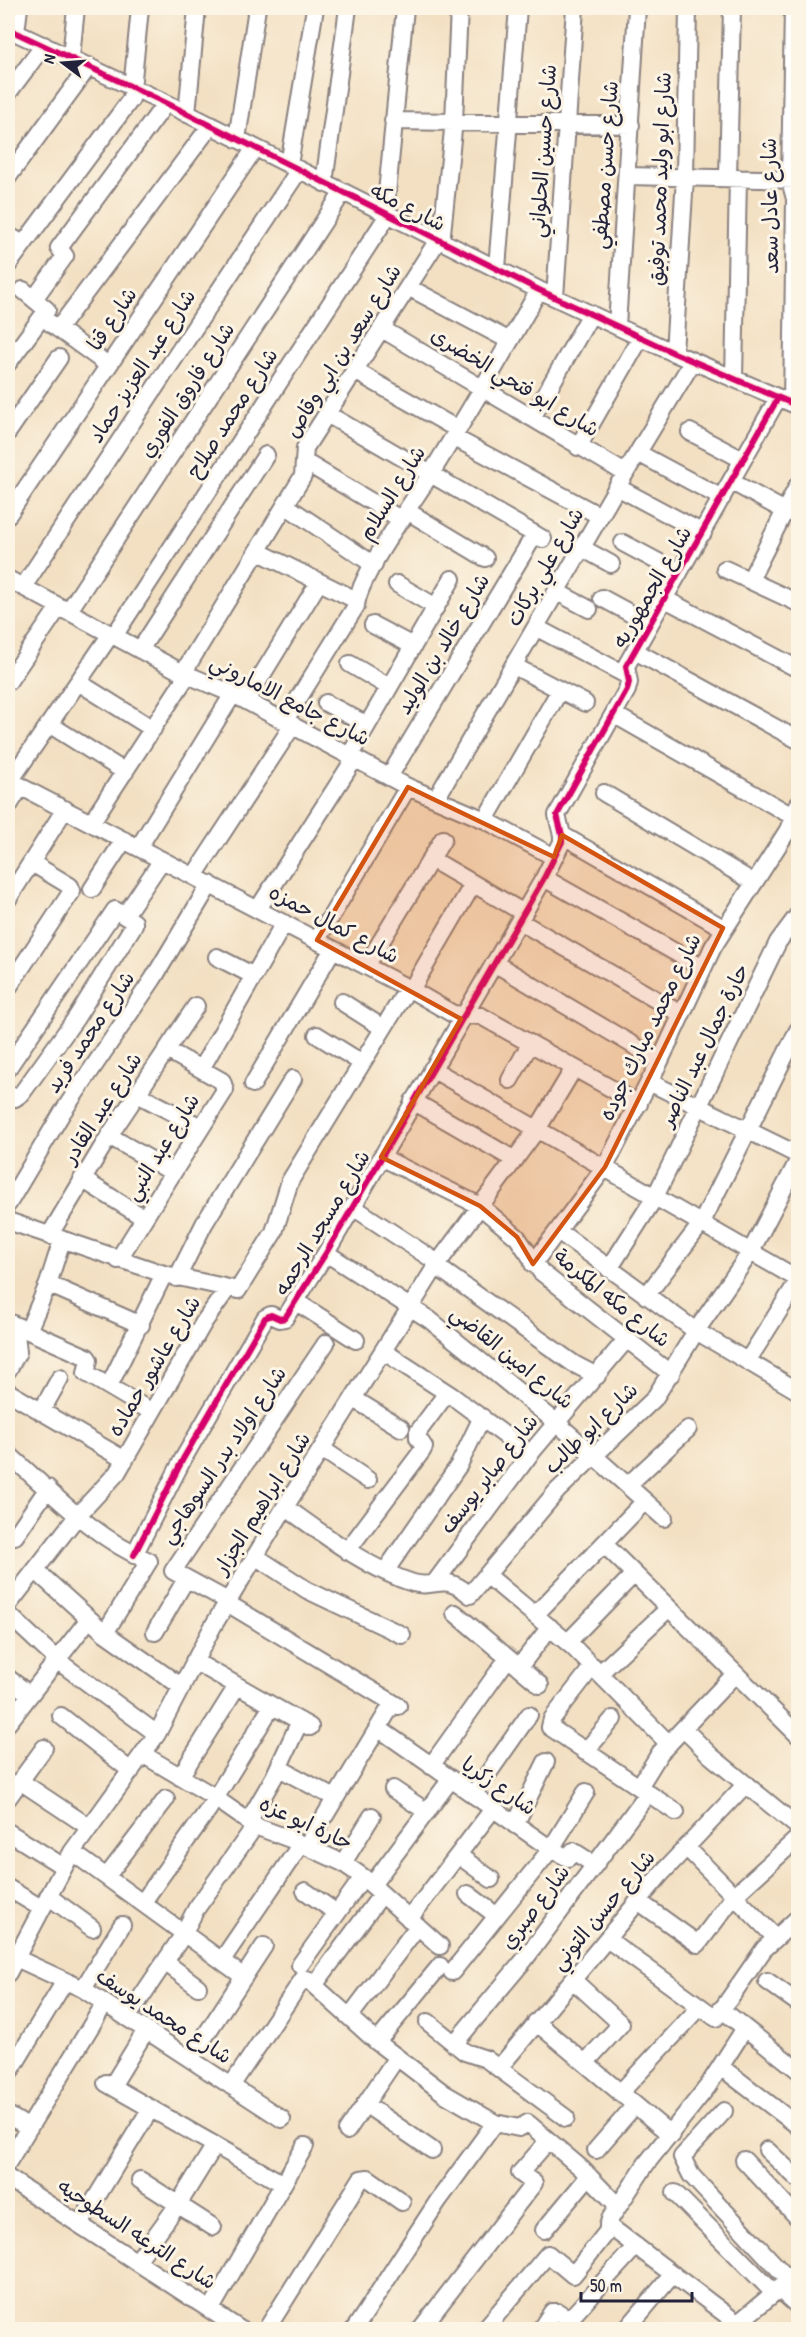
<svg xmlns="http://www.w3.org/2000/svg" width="806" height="2337" viewBox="0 0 806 2337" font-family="'Patrick Hand','Playpen Sans Arabic',sans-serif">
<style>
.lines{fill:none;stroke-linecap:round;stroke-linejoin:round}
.minor-casing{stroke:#8a817f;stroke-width:20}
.minor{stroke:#fff;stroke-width:16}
.cycleway-casing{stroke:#fcf5e5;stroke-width:10}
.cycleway{stroke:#d6006c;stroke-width:6}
.marked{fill:#d45411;fill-opacity:0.2;stroke:#d45411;stroke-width:4.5;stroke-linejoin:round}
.labels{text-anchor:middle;stroke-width:6;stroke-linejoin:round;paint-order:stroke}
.street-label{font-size:21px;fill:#22223b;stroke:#fcf5e5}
</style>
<rect width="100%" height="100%" fill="#fcf5e5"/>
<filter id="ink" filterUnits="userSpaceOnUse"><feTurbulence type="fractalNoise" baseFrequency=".0167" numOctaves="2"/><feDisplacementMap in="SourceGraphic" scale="12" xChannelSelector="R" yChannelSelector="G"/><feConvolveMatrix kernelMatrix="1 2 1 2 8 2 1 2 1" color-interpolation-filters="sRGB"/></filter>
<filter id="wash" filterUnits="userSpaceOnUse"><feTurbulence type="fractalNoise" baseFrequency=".008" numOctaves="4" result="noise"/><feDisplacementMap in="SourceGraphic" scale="24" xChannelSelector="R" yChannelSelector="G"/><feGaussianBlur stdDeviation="1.35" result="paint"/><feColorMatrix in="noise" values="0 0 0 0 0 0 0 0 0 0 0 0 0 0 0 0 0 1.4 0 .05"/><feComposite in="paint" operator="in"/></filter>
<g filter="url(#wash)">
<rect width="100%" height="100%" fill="#f3e0c3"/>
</g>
<g filter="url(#ink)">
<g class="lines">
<defs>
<path id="minor" d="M8,29L166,103L539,290L674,353L798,406
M16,32L19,8
M71,57L76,8
M8,93L44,45
M187,114L197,8
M393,121L631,125
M237,139L257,8
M289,165L315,8
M627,176L798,180
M8,177L89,66
M728,178L732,8
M324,183L348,8
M385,214L405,8
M8,235L23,244
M441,242L454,121L459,8
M8,265L131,99L140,8
M497,268L518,8
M408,287L510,341
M555,297L575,8
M34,299L65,256L59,248L166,103
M50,323L108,365
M617,326L637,8
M58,329L211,125
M382,329L625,473
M674,353L685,177L688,8
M8,363L47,310L23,290
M355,371L457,429
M734,379L738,178
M792,403L795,199L790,180L793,8
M327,414L543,539
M532,418L591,314
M8,432L59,358
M690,432L743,460
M453,437L600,516
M578,447L641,337
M638,453L722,498
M305,462L402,520
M732,482L785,511
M617,487L703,533
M285,505L374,565
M407,511L485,558
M8,515L255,148
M623,543L679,573
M582,548L611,564
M257,551L356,600
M725,569L798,603
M8,579L183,673L233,694L408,787L485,820L554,857
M750,580L798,485
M397,584L436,607
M23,587L299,170
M557,592L589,609
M602,598L650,624
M665,599L798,669
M68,612L343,192
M373,625L413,646
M537,628L626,675
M114,636L388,215
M140,650L266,455
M635,651L798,740
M350,664L389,687
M514,666L585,703
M183,673L303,476L305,448L438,240
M8,682L59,607
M78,682L153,729
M246,701L319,582
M326,703L367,725
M615,715L794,817
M285,720L356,606C358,578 412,503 430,475C468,414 504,352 539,290
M49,724L125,772
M350,755L452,579
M389,777L535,534
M8,780L408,988L453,1014L481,1016L639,1104
M10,781L111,634
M604,793L753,882
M437,797L617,487L693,361
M8,807L21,786
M485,820L560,690
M91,823L188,674
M562,835L723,928
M139,847L233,694
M431,859L524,913
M194,876L293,725
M544,878L703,968
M92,889L124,840
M8,899L65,809
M258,909L355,758
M125,915L162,860
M519,921L681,1014
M317,940L408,787
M217,957L254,976
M494,963L660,1061
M366,966L443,839
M8,988L72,891L70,886L32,863
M411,990L473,884
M342,1002L383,1028
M317,1035L362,1063
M8,1068L115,910L134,922V925L76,1018L22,1093L15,1098L8,1094
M201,1069L284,923
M432,1069L798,1279
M510,1080L530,1044
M649,1082L798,1155
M253,1084L333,949
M137,1094L201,1127
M413,1101L515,1160
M109,1136L172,1172
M381,1157L480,1206L517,1237L541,1272L671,1374
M82,1179L144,1218
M8,1204L62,1113L153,979L210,884
M353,1207L438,1263
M8,1221L164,1274L238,1290L274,1232L290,1181L408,988
M558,1231L696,1331L798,1391
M49,1236L109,1136L196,1006
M326,1253L430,1320L557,1423L664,1518
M118,1260L225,1090L222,1081L167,1050
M533,1264L605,1167L660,1061L713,947L788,830L798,805
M436,1266L574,1364L597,1376
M609,1269L655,1197L778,942L798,915
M177,1278L204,1224L293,1079
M48,1284L141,1325
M646,1296L701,1224L798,1030
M295,1301L356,1340
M8,1322L87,1357L89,1360L86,1373L152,1412
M28,1331L48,1284L62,1240
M383,1351L452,1396L530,1454
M748,1360L798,1281
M8,1370L18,1352L15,1325
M109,1386L164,1274
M8,1392L125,1460
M354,1399L401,1428
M41,1412L60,1378
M322,1449L368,1480
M8,1454C52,1492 95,1539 149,1561L105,1633
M628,1485L688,1429
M285,1507C323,1534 368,1569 413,1583C437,1590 441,1571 470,1595L557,1491L654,1399L696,1331L750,1253L798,1161
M15,1536L48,1488
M604,1544L798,1735
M347,1551L422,1451L424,1447L418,1438V1432L447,1393
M134,1555L183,1459L265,1318L271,1315L280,1319L285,1318L326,1253L544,878L562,842V835L557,815L627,690L629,682L626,666L778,398
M255,1556L307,1590L402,1635
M35,1570L105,1633L182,1687
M386,1570L459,1465L482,1417
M487,1575L573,1647L669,1744
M436,1581L530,1454L625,1341
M228,1601L173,1571L326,1343
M227,1603L398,1706
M8,1605L78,1515L117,1473L204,1322L228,1288
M455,1613L540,1685
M8,1614L58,1661L157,1734
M535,1615L645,1501
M155,1632L186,1579
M568,1642L634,1574
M194,1661L310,1727
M593,1666L552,1719L550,1727L676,1812
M519,1667L550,1627
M600,1673L668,1609
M8,1678L30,1695
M61,1716L131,1771
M8,1723L89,1619
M378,1728L551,1849L568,1858L573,1851L595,1865
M684,1729L711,1756L798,1827
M585,1752L613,1719
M144,1755L208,1793L255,1826L290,1839L343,1863L363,1877L440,1946
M431,1766L508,1658
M279,1768L335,1798
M180,1777L237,1686
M20,1781L89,1827
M639,1787L660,1753L735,1674
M393,1789L427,1812
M473,1795L529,1715
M8,1798L44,1748
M248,1822L274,1777L300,1721
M515,1825L546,1762
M8,1832L64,1867
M306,1847L393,1703
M687,1848L776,1938
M72,1852L244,1977
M458,1855L491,1879
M343,1863L372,1816
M107,1876L166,1799
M372,1885L451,1779
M8,1888L41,1908
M305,1891L337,1913
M468,1894L497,1916
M48,1896L92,1928
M638,1901L698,1944L734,1896L798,1838
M143,1902L208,1810L272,1706
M409,1919L493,1809
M607,1939L716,2018L764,1949L798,1918
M16,1958L83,1989L282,2119
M222,1960L301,1844
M165,1962L198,1987
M300,1965L363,1877
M452,1972L551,1849L586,1792
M8,1973L72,1852L157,1734L213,1626L285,1507L438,1263L538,1128L574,1068
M573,1980L621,2024L585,2063
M767,1981L798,2003
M315,1984L382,1894
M83,1989L122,1925
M721,2009L798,2070
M350,2016L418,1926
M127,2018L181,1938L196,1909L255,1826
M428,2022L465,2052L486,2059L566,2118
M536,2022L671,2135
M377,2042L440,1966
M454,2044L525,1959L648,1793
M190,2059L264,1946
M721,2067L798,2126
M499,2068L660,1875L746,1784
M8,2075L65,1981
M106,2083L283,2184
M112,2086L146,2030
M231,2086L303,1979H307L377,2042L445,2094L495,2123L519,2128L528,2123L581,2168L618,2206
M620,2093L700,2007
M365,2104L432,2150
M724,2111L682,2157L691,2175L789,2280
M8,2115L29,2128
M347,2131L397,2057
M596,2150L635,2105
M767,2150L798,2179
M744,2160L798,2218
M8,2162L105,2003
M8,2178L241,2330
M140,2180L213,2227
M675,2193L774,2293
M80,2224L151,2108
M608,2225L737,2323
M544,2230L589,2176
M137,2261L179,2203L215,2145
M779,2289L798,2306
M211,2309L305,2146
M731,2329L798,2273
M266,2330L361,2179L368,2178L402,2202
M354,2330L438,2201L495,2123
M420,2330L534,2183L520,2173L548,2141
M484,2330L548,2254L573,2275L607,2232L610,2219L646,2164L708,2086L745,2028
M540,2330L552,2312H558L567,2318L575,2313L636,2246
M626,2330L673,2274"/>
</defs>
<use href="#minor" class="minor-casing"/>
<use href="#minor" class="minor"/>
<defs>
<path id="cycleway" d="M8,29L166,103L539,290L674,353L798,406
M134,1555L183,1459L265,1318L271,1315L280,1319L285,1318L326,1253L544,878L562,842V835L557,815L627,690L629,682L626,666L778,398"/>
</defs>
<use href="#cycleway" class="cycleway-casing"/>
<use href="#cycleway" class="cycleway"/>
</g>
</g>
<path class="marked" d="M408,787L554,857L562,835L723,928L605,1167L533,1264L517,1237L480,1206L381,1157L461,1019L317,940Z"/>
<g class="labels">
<g class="street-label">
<text transform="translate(543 151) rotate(-86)" y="7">شارع حسين الحلواني</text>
<text transform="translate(605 165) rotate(-86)" y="7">شارع حسن مصطفي</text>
<text transform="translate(660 179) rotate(-88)" y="7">شارع ابو وليد محمد توفيق</text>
<text transform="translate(770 206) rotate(-91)" y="7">شارع عادل سعد</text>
<text transform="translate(408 207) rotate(27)" y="7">شارع مكه</text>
<text transform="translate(112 319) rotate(-56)" y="7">شارع قنا</text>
<text transform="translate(343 351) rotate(-58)" y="7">شارع سعد بن ابي وقاص</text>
<text transform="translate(142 366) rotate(-57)" y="7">شارع عبد العزيز حماد</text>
<text transform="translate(515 382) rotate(31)" y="7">شارع ابو فتحي الخضرى</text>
<text transform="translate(187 390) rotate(-57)" y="7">شارع فاروق الفوري</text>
<text transform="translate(232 413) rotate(-57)" y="7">شارع محمد صلاح</text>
<text transform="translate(392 493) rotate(-58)" y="7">شارع السلام</text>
<text transform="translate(545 567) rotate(-60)" y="7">شارع علي بركات</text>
<text transform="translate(652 587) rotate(-60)" y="7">شارع الجمهوريه</text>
<text transform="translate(443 644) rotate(-59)" y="7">شارع خالد بن الوليد</text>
<text transform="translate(290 700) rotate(27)" y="7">شارع جامع الاماروني</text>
<text transform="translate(334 924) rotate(28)" y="7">شارع كمال حمزه</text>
<text transform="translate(650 1027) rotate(-64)" y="7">شارع محمد مبارك جوده</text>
<text transform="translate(90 1032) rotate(-56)" y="7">شارع محمد فريد</text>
<text transform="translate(704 1045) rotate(-64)" y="7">حارة جمال عبد الناصر</text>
<text transform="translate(102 1108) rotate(-57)" y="7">شارع عبد القادر</text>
<text transform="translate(162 1147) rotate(-58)" y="7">شارع عبد النبي</text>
<text transform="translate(322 1223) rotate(-59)" y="7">شارع مسجد الرحمه</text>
<text transform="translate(612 1298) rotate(39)" y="7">شارع مكه المكرمة</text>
<text transform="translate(512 1357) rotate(39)" y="7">شارع امين القاضي</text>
<text transform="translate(154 1366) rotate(-59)" y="7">شارع عاشور حماده</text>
<text transform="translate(591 1428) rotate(-44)" y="7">شارع ابو طالب</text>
<text transform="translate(223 1455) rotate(-56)" y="7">شارع اولاد بدر السوهاجي</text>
<text transform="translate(489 1474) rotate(-52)" y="7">شارع صابر يوسف</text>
<text transform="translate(262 1503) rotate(-58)" y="7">شارع ابراهيم الجزار</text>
<text transform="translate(499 1786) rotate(35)" y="7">شارع زكريا</text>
<text transform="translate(306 1823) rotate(25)" y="7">حارة ابو عزه</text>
<text transform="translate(535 1907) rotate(-53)" y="7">شارع صبري</text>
<text transform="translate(603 1910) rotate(-50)" y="7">شارع حسن التوني</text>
<text transform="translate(164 2016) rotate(33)" y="7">شارع محمد يوسف</text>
<text transform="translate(137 2234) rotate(33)" y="7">شارع الترعه السطوحيه</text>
</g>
</g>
<rect width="806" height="2337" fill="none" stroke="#fcf5e5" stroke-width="30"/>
<g transform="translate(63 63) rotate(286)" stroke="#fcf5e5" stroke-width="4.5" paint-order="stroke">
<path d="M0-4.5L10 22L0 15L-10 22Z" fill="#22223b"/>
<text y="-9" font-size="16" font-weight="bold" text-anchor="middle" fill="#22223b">N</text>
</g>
<path d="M581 2292v9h111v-9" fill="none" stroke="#22223b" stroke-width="3"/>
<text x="590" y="2292" font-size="18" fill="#22223b" stroke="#fcf5e5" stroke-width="4.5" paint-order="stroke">50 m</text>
</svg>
